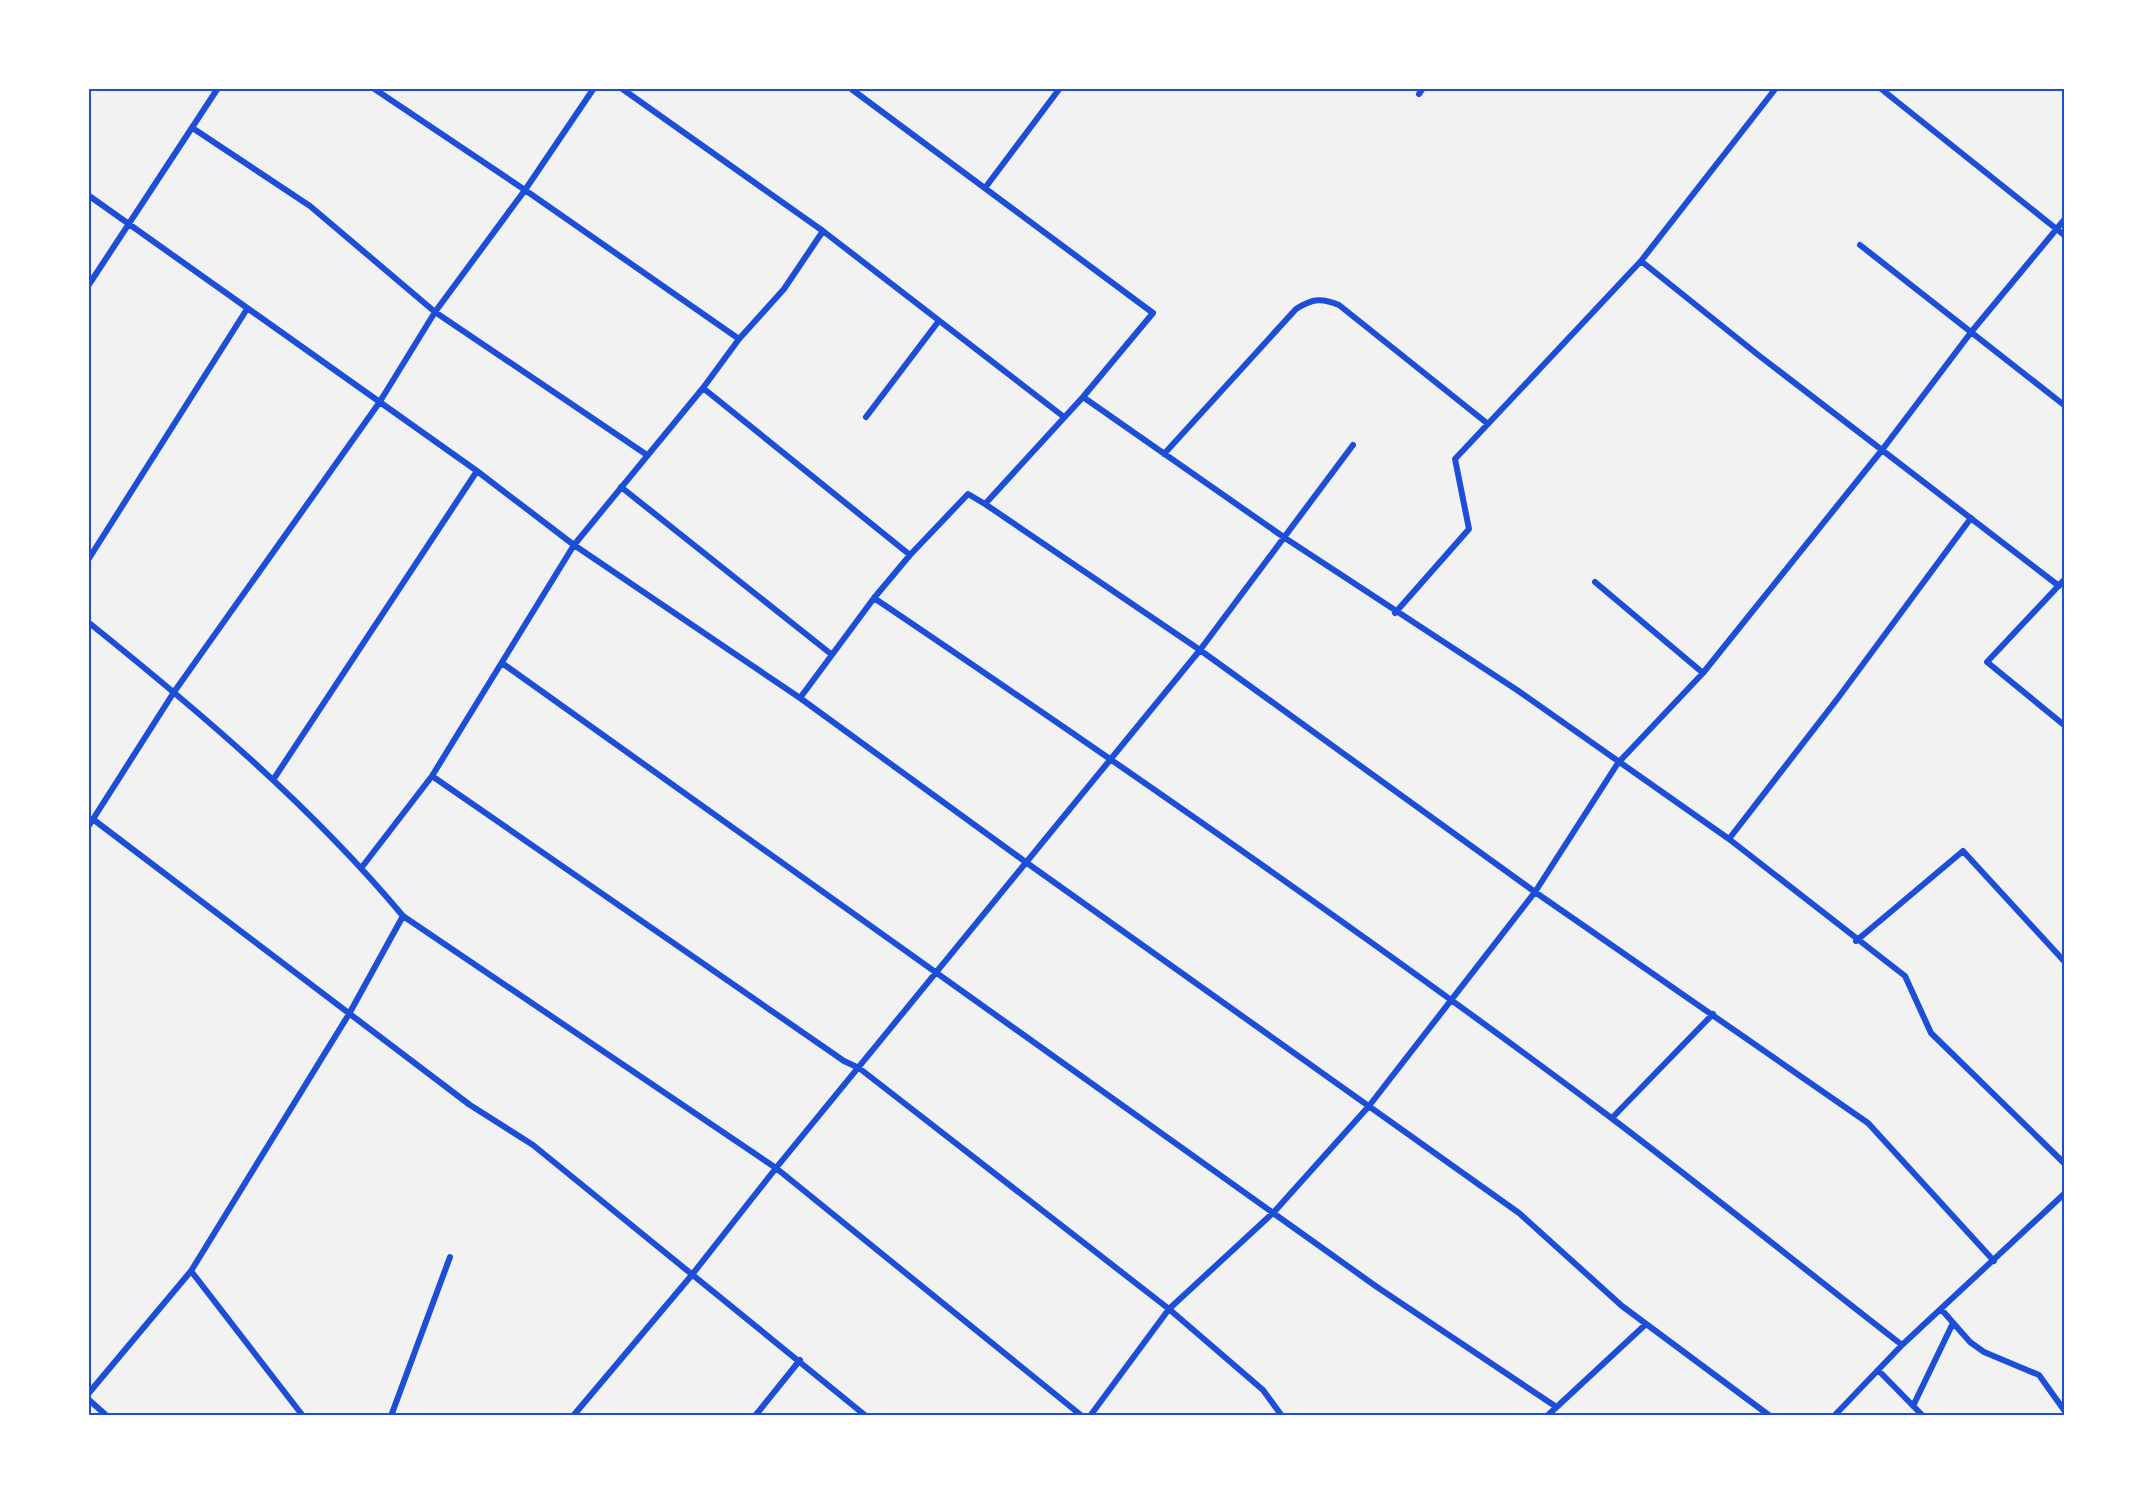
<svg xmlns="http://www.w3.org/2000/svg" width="2153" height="1504" viewBox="0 0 2153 1504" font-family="'IBM Plex Sans',sans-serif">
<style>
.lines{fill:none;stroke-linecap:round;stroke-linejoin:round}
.minor{stroke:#1d4ed8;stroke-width:6}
.neatline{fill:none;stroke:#1d4ed8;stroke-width:2}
</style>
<rect width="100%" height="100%" fill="#f2f2f2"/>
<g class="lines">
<path class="minor" d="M373,88L525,190L739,339
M621,88L823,231L1064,417
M850,88L1153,313L1083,397L985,504L1200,650L1535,892L1868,1123L1994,1261
M1880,88L2064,235
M1419,94L1423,88
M194,129L310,206L435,312L647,455
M985,188L1060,88
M88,195L477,471L574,545L800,698L1027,863L1519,1213L1622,1306L1770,1416
M823,231L784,289L739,339L703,388L574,545L432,776L844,1061L859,1068L1169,1309L1263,1390L1282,1416
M1860,245L2064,405
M1641,261L1757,354L2059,586
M88,286L218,88
M703,388L910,555
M1083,397L1285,538L1517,690L1729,839L1905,976L1931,1033L2064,1163
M866,417L938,322
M1164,454L1296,309C1313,298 1322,298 1339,305L1488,424
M621,487L831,654
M985,504L968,494L910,555L874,598C1123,766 1370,937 1610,1117C1708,1191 1804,1269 1902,1345L2064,1194
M88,560L247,309
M2064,580L1987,662L2064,725
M1595,582L1703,673
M1395,613L1469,529L1455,459L1641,261L1776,88
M88,622C200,712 311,806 403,916L776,1168L1082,1416
M502,663L1377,1287L1555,1406
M800,698L874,598
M273,780L477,471
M94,820L470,1105L533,1145L866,1416
M88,827L174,692L379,403L435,312L525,190L594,88
M1729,839L1838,698L1971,518
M362,867L432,776
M1856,941L1963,851L2064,961
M1612,1118L1713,1014
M191,1271L303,1416
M1941,1309L1970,1342L1984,1352L2039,1375L2064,1410
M1878,1370L1923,1416
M88,1394L191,1271L349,1014L403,916
M88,1399L107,1416
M1913,1406L1953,1323
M391,1416L450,1257
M573,1416L691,1276L776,1168L1200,650L1353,445
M755,1416L800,1360
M1090,1416L1169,1309L1274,1212L1369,1106L1535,892L1618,763L1703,673L1882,450L1972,331L2064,220
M1547,1416L1646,1324
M1834,1416L1902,1345"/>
</g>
<rect width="2153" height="1504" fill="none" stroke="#ffffff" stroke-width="180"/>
<rect x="90" y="90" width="1973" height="1324" class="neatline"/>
</svg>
